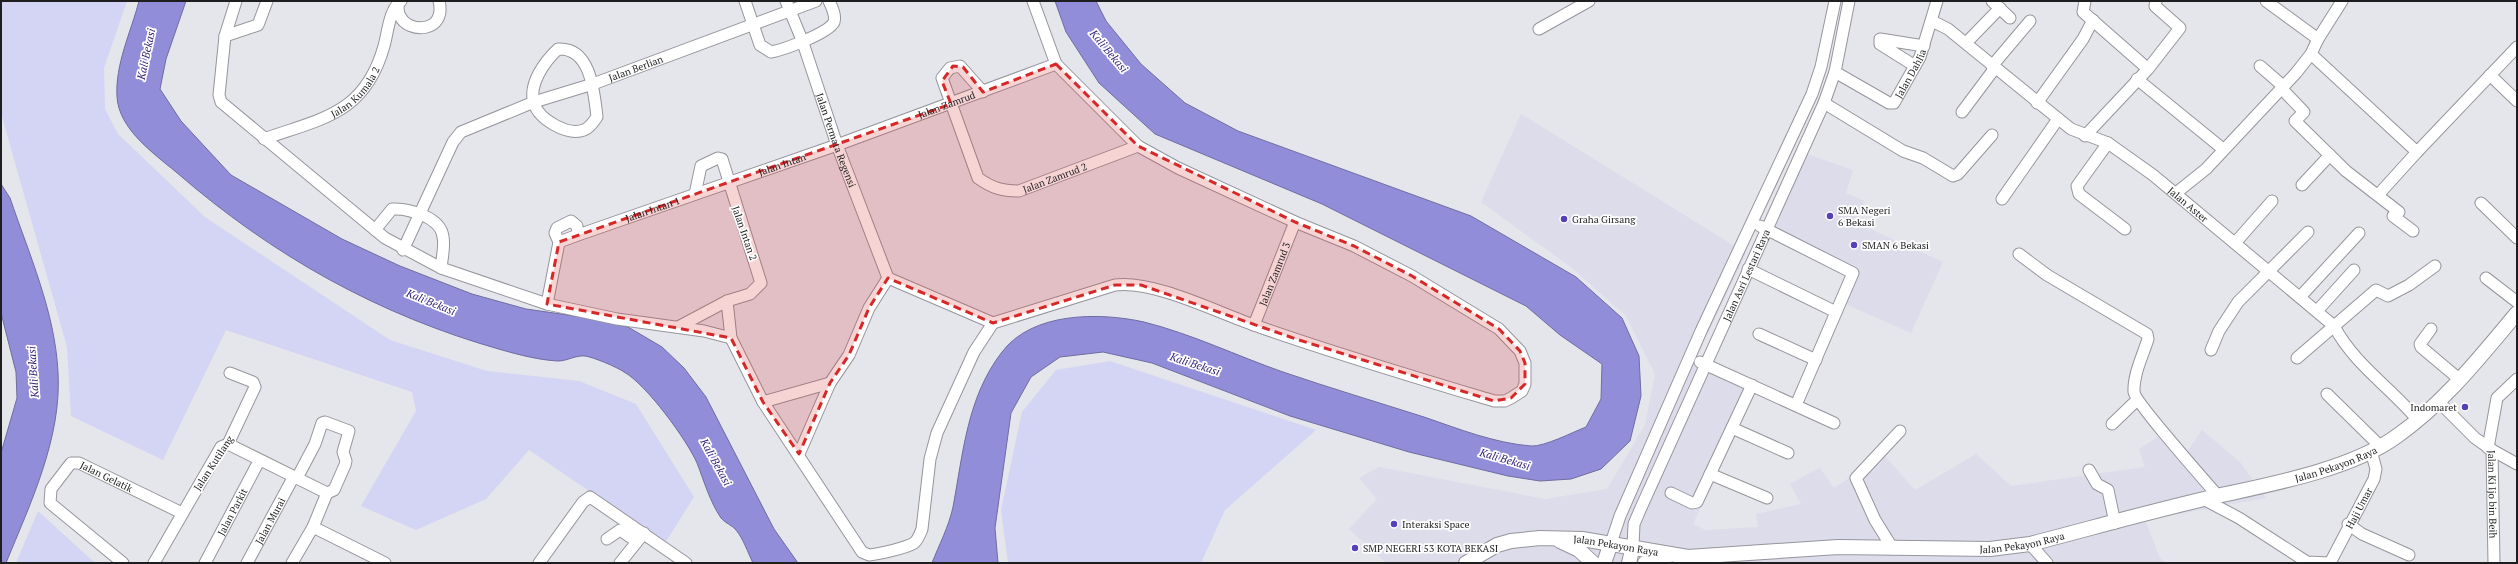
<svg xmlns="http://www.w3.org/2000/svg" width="2518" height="564" viewBox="0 0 2518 564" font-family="'PT Serif',serif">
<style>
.built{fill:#dcdceb}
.green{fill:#d4d4f4}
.water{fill:#928dd8;stroke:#6f6ca1}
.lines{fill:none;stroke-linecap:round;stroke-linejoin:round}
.minor-casing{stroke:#95959c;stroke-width:13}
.major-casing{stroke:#95959c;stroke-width:16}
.minor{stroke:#fff;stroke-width:11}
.major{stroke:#fff;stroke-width:14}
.marked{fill:#d62828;fill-opacity:0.2;stroke:#d62828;stroke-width:3;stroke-dasharray:8 5;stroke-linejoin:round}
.poi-dot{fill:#573fb7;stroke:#fff;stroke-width:1.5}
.labels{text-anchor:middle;stroke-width:3.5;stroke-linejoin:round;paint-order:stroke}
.street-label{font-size:10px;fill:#1e1e20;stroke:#fff}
.poi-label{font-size:10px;fill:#1e1e20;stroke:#fff;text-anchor:start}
.water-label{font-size:11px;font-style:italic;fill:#36247b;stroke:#fff}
</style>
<rect width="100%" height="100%" fill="#e5e5ec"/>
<path class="built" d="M1521,114L1746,253L1697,357L1756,385L1693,524L1705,530L1758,527L1756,514L1801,504L1790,484L1820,468L1834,488L1884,455L1915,490L1976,454L2011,486L2145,467L2139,449L2161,435L2185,455L2202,430L2240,462L2266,498L2145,520L2160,558L2166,563H1386L1349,529L1377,499L1359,478L1379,467L1545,499L1607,489L1645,425L1655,374L1626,316L1572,268L1481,202Z
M1804,153L1853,170L1846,193L1864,201L1857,223L1943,262L1911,333L1843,303L1856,272L1770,228Z"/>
<path class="green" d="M1,1H127L104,68L105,109L118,134L205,217L390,340L487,371L579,381L636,404L694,497L665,543L529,450L486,499L416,530L361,506L416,411L412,392L226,330L163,460L71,416L67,347L1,113Z
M1110,361L1316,430L1225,510L1201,563H1008L1001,510L1022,412L1056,370Z
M38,511L95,563H16Z"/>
<path class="water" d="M139,1H186L166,59L160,89L181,121L231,175L342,239L400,266L472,294L526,309L582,317L628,327L662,347L684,368L706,397L774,529L798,563H753C748,553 743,538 736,530C732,525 725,523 721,518C710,502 704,481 697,463C687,440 646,384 624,372C617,367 593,357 585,356C576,355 567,361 558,361C539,360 520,355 502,350C378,315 273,256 176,172C153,153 119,129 117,97C115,64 131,32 139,1Z
M1055,1H1096L1106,21L1141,64L1185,103L1238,131L1471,216L1576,277L1622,318L1639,356L1641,396L1630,441L1601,469L1571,479L1540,481L1508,476L1409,452L1290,416L1152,363L1103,352L1060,357L1031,377L1011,413L995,528L998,563H932C939,545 949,526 953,507C963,454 967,397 1002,352C1032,312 1099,312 1144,322C1192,334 1237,356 1283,372C1330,388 1377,402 1424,417C1459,429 1494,443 1531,446C1544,447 1573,432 1586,427L1601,399L1602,364L1560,335L1526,306L1322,204L1155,134L1099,83L1066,32Z
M1,184L10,198C29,254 55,312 58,372C62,438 30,504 6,563H1V453L17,398L16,372L1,313Z"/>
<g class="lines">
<defs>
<g id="minor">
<path d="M236,1L225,36L219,95L221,102L385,238L441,268L547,304L617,319L704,331L731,338"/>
<path d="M745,1L760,45L771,52C783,50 829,33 834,22C836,15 832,7 829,1"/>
<path id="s1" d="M786,1L802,40L837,145L888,278"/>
<path d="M1992,1L2010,18"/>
<path d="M2085,1L2083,12L2148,69"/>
<path d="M2266,1L2318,39"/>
<path d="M398,4C398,7 398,13 400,16C408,34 447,33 439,1"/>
<path id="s2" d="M1932,21L1948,29L2071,129L2108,143L2153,175L2334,326C2354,364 2390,387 2417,419"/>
<path d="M1539,29L1589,1"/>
<path d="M225,36L258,25L267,1"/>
<path d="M1966,43L2000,8"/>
<path d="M558,49C591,47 594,92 597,117C593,122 591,127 584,130C568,136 539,120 534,103C528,84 545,61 558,49Z"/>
<path d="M2311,54L2417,152L2517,47"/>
<path d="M1915,66L1880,44V39L1924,46"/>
<path d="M1992,66L2030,21"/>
<path d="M2260,66L2283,86"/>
<path id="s3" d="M1835,72L1889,103H1894L1920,57L1937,1"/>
<path d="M2490,75L2517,101"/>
<path d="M2137,79L2223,149"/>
<path d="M2282,89L2304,112L2295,121L2346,171L2399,212L2393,216L2413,231"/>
<path id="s4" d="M983,92L960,66L950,68L942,78L978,178C992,188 1002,191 1019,191L1138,146"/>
<path d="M1824,103L1903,151L1923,158L1953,176L1958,174L1992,135"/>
<path d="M2037,103L2083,39L2093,20"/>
<path d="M1962,112L1995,68"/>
<path d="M2085,136L2148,69L2180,28L2155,6L2156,1"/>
<path id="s5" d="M264,139C323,118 365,114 384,46C388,32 389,10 401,1"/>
<path d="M2108,143L2077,186L2079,194L2125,229"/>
<path d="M2302,185L2330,155"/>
<path d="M2176,193L2206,169L2296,73L2311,54L2318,39L2342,1"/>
<path d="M2378,195L2417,152"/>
<path d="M2002,199L2058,119"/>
<path d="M2481,203L2517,238"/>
<path d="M1760,226L1853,273L1796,405"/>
<path d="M375,230L392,209C408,208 441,217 443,237C445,246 442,258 441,268"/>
<path id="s6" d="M578,235L577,226L571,221L557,228L555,233L559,242L578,235L837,145L1056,64"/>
<path d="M2235,243L2272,201"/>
<path id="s7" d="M403,250L453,142L461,132L534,102L593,84L816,1"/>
<path d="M2019,254L2047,275L2147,334L2148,339C2143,355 2133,375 2134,392C2135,402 2206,482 2218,496"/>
<path d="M1748,269L1836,312"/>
<path d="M888,278L993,323"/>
<path d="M2486,278L2517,302"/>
<path d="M2300,297L2359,233"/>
<path d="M727,301L731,338L763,402L862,552L869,555C879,554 906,548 914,543C918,540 920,534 922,529L930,459L937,433L974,352L993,323L1115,285C1154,280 1216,312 1254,325C1333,353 1414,377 1494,401H1505L1511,398L1522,391L1525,384V363L1520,351L1499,329L1412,276L1354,246L1295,222L1178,168L1138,146L1056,64L1033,1"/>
<path d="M547,304L559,242"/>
<path d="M2317,311L2354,270"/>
<path id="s8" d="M1254,325L1295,222"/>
<path d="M678,327L727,301L750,294L761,283L722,159L718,158L701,166L695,194"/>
<path d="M2431,329L2420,344L2421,347L2459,379"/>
<path d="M1759,334L1816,360"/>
<path d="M2211,350L2219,331L2238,302L2308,232"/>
<path d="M2297,358L2376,290L2388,296L2409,285L2435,266"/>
<path d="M1700,362L1834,423"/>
<path d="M2327,394L2381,447"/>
<path d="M763,402L830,383"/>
<path id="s9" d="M2439,402L2475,438L2492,450L2494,563"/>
<path d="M2112,424L2137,400"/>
<path d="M1732,428L1788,453"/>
<path d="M228,444L327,493"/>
<path d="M2488,448L2497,398L2517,379"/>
<path d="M2492,450L2517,464"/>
<path d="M799,454L830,383L849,355L869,308L888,278"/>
<path d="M2089,470L2097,484L2108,490L2115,523"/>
<path d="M1710,474L1767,498"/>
<path d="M297,478L315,444L322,423L325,422L349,431L343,452L346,461L345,465L334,490L327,493"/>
<path d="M1671,493L1692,503L1697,502L1752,385"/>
<path d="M2205,500L2239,518L2307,562L2330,563"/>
<path d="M2348,524L2362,534L2409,555"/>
<path d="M313,527L385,563"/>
<path d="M607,539L620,530L636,541"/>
<path d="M1611,543L1620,516L1701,331L1812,94L1821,67L1835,1"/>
<path d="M2030,544L2047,563"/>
<path id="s10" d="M1633,546L1634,524L1640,510L1824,103L1835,72L1849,1"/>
<path d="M1893,549L1875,520L1856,478L1900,431"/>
<path id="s11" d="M123,563L50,503L51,489L71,463H79L182,513"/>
<path d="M154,563L221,447L228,444L255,387L253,382L230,373"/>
<path id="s12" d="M205,563L259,461"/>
<path id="s13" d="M247,563L293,478"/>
<path d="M292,563L313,527L327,493"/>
<path d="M539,563L583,502L590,497L686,563"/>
<path d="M620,563L644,533"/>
<path id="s14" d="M2330,563L2374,479L2376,469L2371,451"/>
</g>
<g id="major">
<path d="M1560,541L1579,550L1593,563"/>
<path id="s15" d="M1466,563L1497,545L1511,541L1540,538L1582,539L1688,557L1838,547L1990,549L2030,544C2092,528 2155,510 2217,496C2272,484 2352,469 2397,436C2444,403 2480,357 2517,313"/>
<path d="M1604,563L1611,543"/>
<path d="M1629,563L1633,546"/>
<path d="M1645,563L1669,555"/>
</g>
</defs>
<use href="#minor" class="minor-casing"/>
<use href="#major" class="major-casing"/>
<use href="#minor" class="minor"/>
<use href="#major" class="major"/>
</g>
<path class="marked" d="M1056,64L1138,146L1295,222L1354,246L1412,276L1499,329L1520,351L1525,363V384L1511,398L1494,401L1296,339L1141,285H1115L993,323L888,278L869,308L849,355L830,383L799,454L763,402L731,338L547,304L559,242L951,104L942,81L953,66L963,67L983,92Z"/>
<g class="poi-dot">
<circle cx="1830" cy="216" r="4"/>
<circle cx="1564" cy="219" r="4"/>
<circle cx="1854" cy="245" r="4"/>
<circle cx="2465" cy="407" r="4"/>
<circle cx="1394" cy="524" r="4"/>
<circle cx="1355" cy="548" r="4"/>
</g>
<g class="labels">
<g class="street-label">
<text dy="4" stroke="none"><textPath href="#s7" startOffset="318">Jalan Berlian</textPath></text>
<text dy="4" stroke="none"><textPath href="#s3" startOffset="101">Jalan Dahlia</textPath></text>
<text dy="4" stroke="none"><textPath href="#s5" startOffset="105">Jalan Kumala 2</textPath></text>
<text dy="4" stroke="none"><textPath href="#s6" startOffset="459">Jalan Zamrud</textPath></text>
<text dy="4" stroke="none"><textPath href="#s1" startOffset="148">Jalan Permata Regensi</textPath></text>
<text dy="4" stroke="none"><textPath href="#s6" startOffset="284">Jalan Intan</textPath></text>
<text dy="4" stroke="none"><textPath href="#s4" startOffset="246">Jalan Zamrud 2</textPath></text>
<text dy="4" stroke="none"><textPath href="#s2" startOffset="317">Jalan Aster</textPath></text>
<text dy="4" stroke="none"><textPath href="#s6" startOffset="147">Jalan Intan 1</textPath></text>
<text transform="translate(745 233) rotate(71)" y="4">Jalan Intan 2</text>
<text dy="4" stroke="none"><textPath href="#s8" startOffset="55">Jalan Zamrud 3</textPath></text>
<text dy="4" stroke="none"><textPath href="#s10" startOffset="295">Jalan Asri Lestari Raya</textPath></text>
<text transform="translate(213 463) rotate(-57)" y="4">Jalan Kutilang</text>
<text dy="4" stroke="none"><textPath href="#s15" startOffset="888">Jalan Pekayon Raya</textPath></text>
<text dy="4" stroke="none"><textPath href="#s11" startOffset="180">Jalan Gelatik</textPath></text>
<text dy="4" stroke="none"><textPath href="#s9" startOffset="116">Jalan Ki Ijo bin Beih</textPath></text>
<text dy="4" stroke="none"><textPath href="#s14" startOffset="62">Haji Umar</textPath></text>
<text dy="4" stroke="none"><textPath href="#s12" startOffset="58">Jalan Parkit</textPath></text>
<text dy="4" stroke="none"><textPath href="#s13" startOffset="48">Jalan Murai</textPath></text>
<text dy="4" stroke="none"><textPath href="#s15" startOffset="564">Jalan Pekayon Raya</textPath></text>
<text dy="4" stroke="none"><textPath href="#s15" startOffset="156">Jalan Pekayon Raya</textPath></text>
</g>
<g class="poi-label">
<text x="1838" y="214">SMA Negeri<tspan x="1838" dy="12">6 Bekasi</tspan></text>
<text x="1572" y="223">Graha Girsang</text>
<text x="1862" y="249">SMAN 6 Bekasi</text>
<text x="2457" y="411" text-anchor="end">Indomaret</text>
<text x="1402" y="528">Interaksi Space</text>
<text x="1363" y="552">SMP NEGERI 53 KOTA BEKASI</text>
</g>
<g class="water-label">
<text transform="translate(1109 51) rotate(50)" y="4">Kali Bekasi</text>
<text transform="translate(146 54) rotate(-78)" y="4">Kali Bekasi</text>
<text transform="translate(431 302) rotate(22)" y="4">Kali Bekasi</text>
<text transform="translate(1195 364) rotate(18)" y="4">Kali Bekasi</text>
<text transform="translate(33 372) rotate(-94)" y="4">Kali Bekasi</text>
<text transform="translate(1505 459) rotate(16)" y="4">Kali Bekasi</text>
<text transform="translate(716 462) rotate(61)" y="4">Kali Bekasi</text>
</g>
</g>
<rect width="2518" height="564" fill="none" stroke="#1e1e20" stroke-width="4"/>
</svg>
